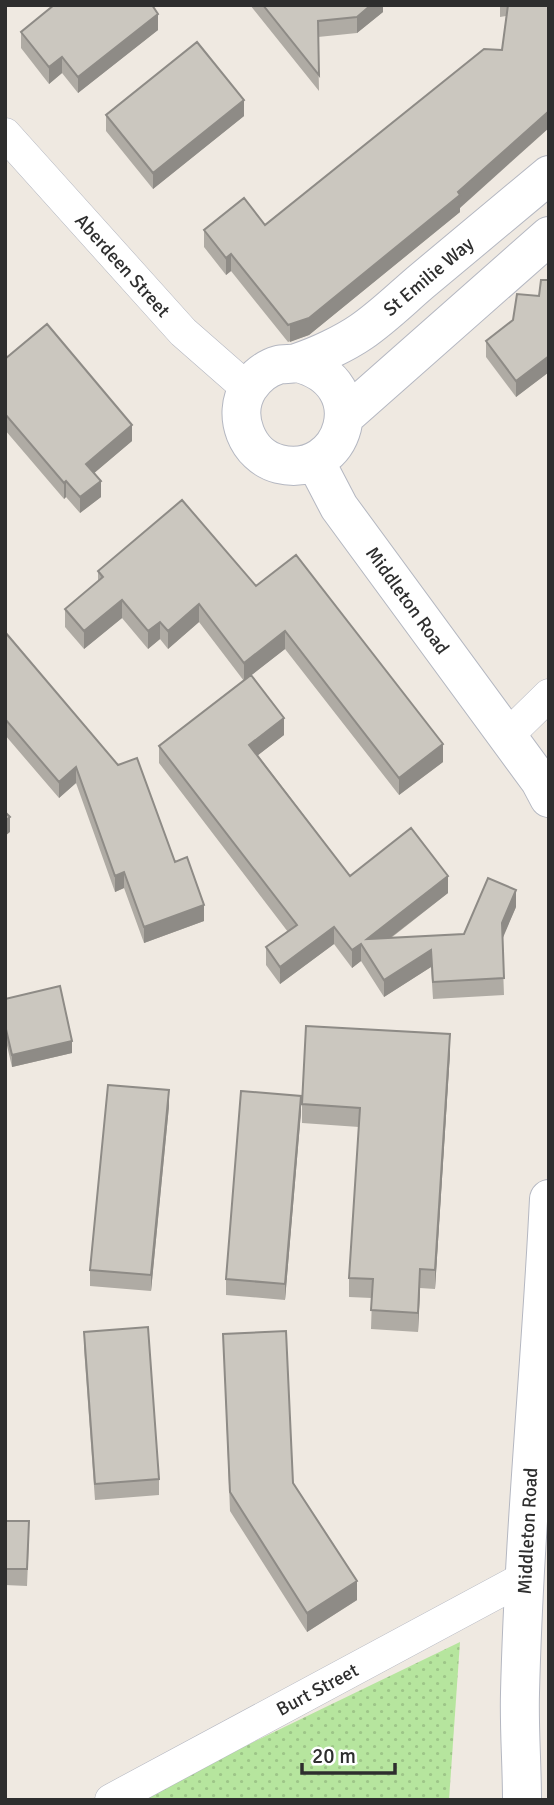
<svg xmlns="http://www.w3.org/2000/svg" width="554" height="1805" viewBox="0 0 554 1805" font-family="Signika,sans-serif">
<style>
.park{fill:url(#park-dots)}
.lines{fill:none;stroke-linecap:round;stroke-linejoin:round}
.street-casing{stroke:#b4b7c1;stroke-width:33}
.secondary-casing{stroke:#b4b7c1;stroke-width:40}
.street{stroke:#fff;stroke-width:32}
.secondary{stroke:#fff;stroke-width:38}
.wall{fill:#afaba4}
.shaded-wall{fill:#8e8b86}
.building{fill:#cbc7bf;stroke:#8e8b86;stroke-width:2}
.labels{text-anchor:middle;stroke-width:6;stroke-linejoin:round;paint-order:stroke}
.street-label{font-size:19px;fill:#2e2e2e;stroke:#fff}
</style>
<defs>
<pattern id="park-dots" width="8" height="8" patternUnits="userSpaceOnUse" patternTransform="scale(1.75)"><rect width="8" height="8" fill="#b6e59e"/><path d="M2 2h.1M6 6h.1" fill="none" stroke="#9dc588" stroke-width="1.8" stroke-linecap="round"/></pattern>
</defs>
<rect width="100%" height="100%" fill="#efe9e1"/>
<path class="park" d="M460,1642L449,1800H134Z"/>
<g class="lines">
<defs>
<path id="street" d="M5,134L183,332L248,389
M507,736L549,695
M111,1800L524,1578"/>
<path id="secondary" d="M298,363C376,383 344,480 279,464C247,456 231,415 249,387C256,377 267,368 278,365C285,363 293,365 299,362C318,356 345,343 361,332C383,317 403,297 422,281C465,245 507,210 549,175
M344,417L549,236
M315,461L339,507L540,781L549,798
M522,1800C522,1764 519,1729 520,1693C524,1528 541,1364 549,1199"/>
</defs>
<use href="#street" class="street-casing"/>
<use href="#secondary" class="secondary-casing"/>
<use href="#street" class="street"/>
<use href="#secondary" class="secondary"/>
</g>
<path class="wall" d="M250,5H383V12L357,33L318,37L319,91Z
M500,5H549L460,208V212L309,335L288,342L231,271L226,275L204,247V230L265,225L502,50L506,16L500,17Z
M158,30L78,93L62,73L49,84L21,48V32Z
M106,115L244,116L153,189L106,131Z
M549,280V372L516,397L486,357V341L513,320L539,296Z
M5,359L132,441L94,473L101,497L80,513L66,497L64,499L5,430Z
M98,571L256,586L443,762L399,795L285,649L251,675L284,735L258,755L350,876L448,893L391,938L464,934L516,907L502,938L504,995L433,999L431,967L384,997L361,961L352,968L334,944L280,984L266,965V947L288,932L159,763V746L244,681L199,622L168,649L160,639L148,649L122,618L84,649L65,627V609L98,581Z
M5,632L175,862L204,921L144,943L124,888L115,892L76,783L59,798L5,735Z
M5,999L72,1053L12,1067L5,1037Z
M450,1053L435,1289L420,1288L418,1332L371,1329L372,1298L349,1297V1278L359,1127L302,1123V1104Z
M169,1106L151,1291L90,1286V1270Z
M301,1112L285,1300L226,1295V1279Z
M84,1332L159,1479V1495L95,1500L84,1348Z
M223,1334L293,1483L357,1600L307,1632L230,1511Z
M5,1521L29,1537L27,1586L5,1585Z"/>
<path class="shaded-wall" d="M371,5H383V12L357,33V17Z
M158,14V30L78,93V77Z
M62,57V73L49,84V67Z
M244,100V116L153,189V173Z
M549,111V128L460,208V212L309,335L290,342V325L458,192Z
M231,254V271L226,275V258Z
M549,356V372L516,397V381Z
M132,425V441L86,480V464Z
M66,481V497L64,499V483Z
M101,481V497L80,513V497Z
M122,600V618L84,649V631Z
M199,604V622L168,649V631Z
M160,622V639L148,649V631Z
M285,631V649L244,681V663Z
M284,718V735L249,762V745Z
M443,744V762L399,795V778Z
M76,767V783L59,798V782Z
M10,817V832L5,836V821Z
M124,872V888L115,892V876Z
M448,876V893L368,955L367,939Z
M516,890V907L502,940V923Z
M204,905V921L144,943V927Z
M334,927V944L280,984V967Z
M361,944V961L352,968V950Z
M431,950V967L384,997V980Z
M450,1034V1053L435,1289V1270Z
M72,1041V1053L12,1067V1055Z
M169,1090V1106L151,1291V1275Z
M301,1096V1112L285,1300V1284Z
M420,1269V1288L418,1332V1313Z
M357,1581V1600L307,1632V1613Z"/>
<path class="building" d="M54,5H152L158,14L78,77L62,57L49,67L21,32Z
M263,5H371L357,17L318,21L319,75Z
M508,5H549V111L458,192L460,195L309,318L288,325L231,254L226,258L204,230L244,198L265,225L484,49L502,50Z
M197,42L244,100L153,173L106,115Z
M541,280H549V356L516,381L486,341L513,320L517,294L539,296Z
M47,324L132,425L86,464L101,481L80,497L66,481L64,483L5,414V359Z
M182,500L256,586L296,555L443,744L399,778L285,631L244,663L199,604L168,631L160,622L148,631L122,600L84,631L65,609L103,577L98,571Z
M5,632L118,765L137,758L175,862L187,857L204,905L144,927L124,872L115,876L76,767L59,782L5,719Z
M251,675L284,718L249,745L350,876L411,828L448,876L367,939L464,934L488,878L516,890L502,923L504,978L433,982L431,950L384,980L361,944L352,950L334,927L280,967L266,947L297,925L159,746Z
M5,812L10,817L5,821Z
M60,986L72,1041L12,1055L5,1025V999Z
M306,1026L450,1034L435,1270L420,1269L418,1313L371,1310L373,1279L349,1278L360,1108L302,1104Z
M108,1085L169,1090L151,1275L90,1270Z
M241,1091L301,1096L285,1284L226,1279Z
M148,1327L159,1479L95,1484L84,1332Z
M286,1331L293,1483L357,1581L307,1613L230,1492L223,1334Z
M5,1521H29L27,1569H5Z"/>
<g class="labels">
<g class="street-label">
<text transform="translate(123 265) rotate(48)" y="7">Aberdeen Street</text>
<text transform="translate(428 276) rotate(-40)" y="7">St Emilie Way</text>
<text transform="translate(408 600) rotate(54)" y="7">Middleton Road</text>
<text transform="translate(527 1531) rotate(-87)" y="7">Middleton Road</text>
<text transform="translate(317 1689) rotate(-28)" y="7">Burt Street</text>
</g>
</g>
<rect width="554" height="1805" fill="none" stroke="#2e2e2e" stroke-width="14"/>
<path d="M302 1763v10h93v-10" fill="none" stroke="#2e2e2e" stroke-width="3.5"/>
<text x="312" y="1763" font-size="21" fill="#2e2e2e" stroke="#ffffff" stroke-width="5" paint-order="stroke">20 m</text>
</svg>
